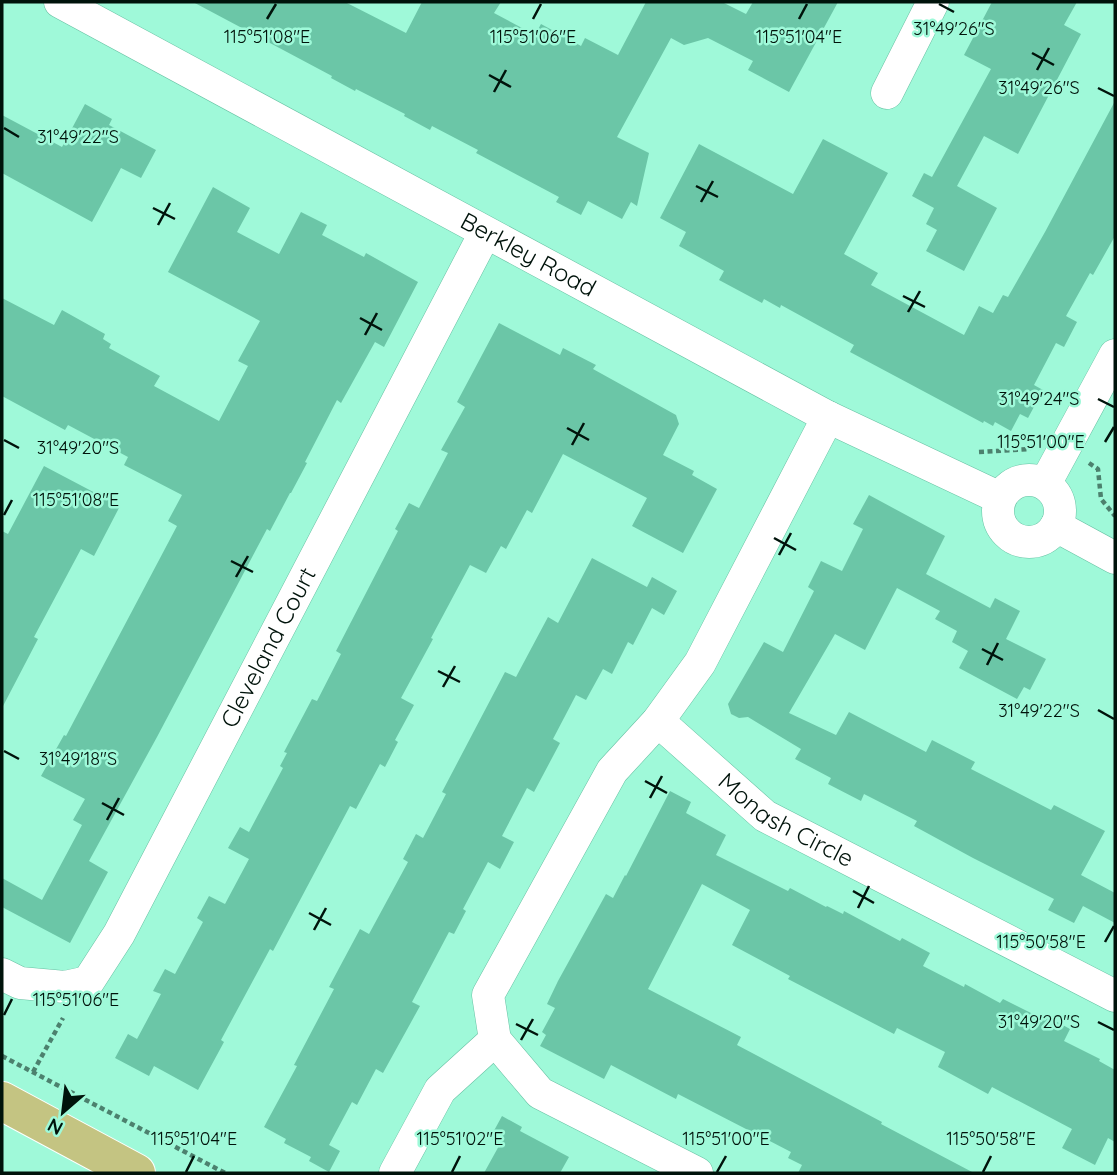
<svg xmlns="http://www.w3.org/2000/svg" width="1117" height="1175" viewBox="0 0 1117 1175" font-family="Quicksand,sans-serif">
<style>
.building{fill:#6bc6a7}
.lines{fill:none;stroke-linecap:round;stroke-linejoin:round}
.minor-casing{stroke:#67c1a3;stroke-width:33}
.primary-casing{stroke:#fff;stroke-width:40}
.path{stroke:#4c816e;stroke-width:4.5;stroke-dasharray:5 3.5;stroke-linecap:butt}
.minor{stroke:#fff;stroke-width:32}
.primary{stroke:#c4c482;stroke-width:38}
.ticks{fill:none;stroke:#00130b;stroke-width:2.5}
.labels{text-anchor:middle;stroke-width:5;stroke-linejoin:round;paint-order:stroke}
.street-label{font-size:24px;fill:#00130b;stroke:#9ff9d9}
.ticks-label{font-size:18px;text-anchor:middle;fill:#00130b;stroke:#9ff9d9;stroke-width:5;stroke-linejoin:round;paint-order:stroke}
</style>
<rect width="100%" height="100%" fill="#9ff9d9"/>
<path class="building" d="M193,2H345L406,33L422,2H501L494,13L535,35L541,24L581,46L585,38L618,55L646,2H722L746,14L753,2H838L789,92L748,70L753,61L708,38L684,45L671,38L617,137L649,153L637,206L631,202L622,219L588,201L581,215L556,202L559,197L476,153L478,150L432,126L430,130L404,116L405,114L356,89L355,91L331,78L332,76Z
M992,2H1077L1064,25L1081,34L1018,154L984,136L957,186L997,208L964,271L926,251L937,230L926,224L934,208L912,196L924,173L932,177L991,69L964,55Z
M1115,101V236L1093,275L1090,273L1066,316L1077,322L1064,347L1056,343L1034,385L1043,390L1028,418L1020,414L1011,431L995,422L993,426L984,421L983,423L850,352L854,345L781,305L780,308L764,299L762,303L719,280L724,271L679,246L686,232L660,218L699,144L793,194L823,139L888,173L844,254L878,273L871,285L964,335L979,306L993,313L1003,295L1008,297L1045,232Z
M85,104L112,119L109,125L156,150L141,178L121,168L92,222L2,173V115L62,147Z
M213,187L250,208L237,232L279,254L301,212L327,225L322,235L364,257L366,253L418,282L384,347L375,342L341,403L337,400L305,462L307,463L291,493H290L270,531L267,529L157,737L89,861L108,872L70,943L2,907V878L42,900L82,825L73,820L85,799L41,776L64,735L66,736L177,526L168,521L182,495L124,465L128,457L68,425L65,430L2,396V298L54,325L62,310L105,334L103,339L111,344L109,348L160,376L154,386L219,421L248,366L238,361L260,321L168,272Z
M499,323L560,355L563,348L596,365L593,369L676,415L679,424L663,455L694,471L692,475L717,489L683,553L632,526L647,498L563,454L532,513L527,510L506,549L501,546L486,573L470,565L431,638L433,639L401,698L414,705L395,740L398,742L385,767L380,764L356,809L350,806L273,951L270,949L221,1040L224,1042L198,1090L154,1066L149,1076L115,1058L128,1034L137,1039L161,994L153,991L165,969L175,974L203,922L197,918L209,896L225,904L249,859L228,848L240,827L249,832L283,768L280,766L287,753L284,752L312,699L317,701L341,654L336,651L398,531L395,529L409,503L419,508L448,453L441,450L465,407L457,402Z
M44,466L120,506L94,556L81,549L34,637L38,639L2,708V531L8,534Z
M869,495L945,536L926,574L990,608L995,598L1020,611L1006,639L1046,659L1030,690L1024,687L1017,699L959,668L968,651L952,642L957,631L935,619L940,611L897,588L865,650L835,634L789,713L836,735L849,712L926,752L932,740L975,762L971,769L1051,810L1054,805L1105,831L1081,875L1115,893V923L1083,906L1074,923L1048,910L1054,899L973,858L914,826L917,821L864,794L861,801L828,784L831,778L795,759L801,749L748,717L739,718L731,714L728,704L764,642L783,652L814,591L808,587L821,561L842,571L863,529L853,524Z
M592,558L647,587L652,577L677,591L664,615L652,608L633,645L628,642L612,674L603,669L586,700L576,695L553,739L560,743L534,792L527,788L502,836L514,842L500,869L488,862L463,909L466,911L454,934L449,932L412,1002L420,1006L383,1073L376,1069L357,1105L352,1102L329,1145L340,1151L329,1172L309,1161L311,1157L284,1143L286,1139L264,1127L297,1066L294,1065L334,989L329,987L360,929L369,934L408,862L403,859L416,834L423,838L446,794L442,792L505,672L516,677L548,617L558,623Z
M670,791L691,802L686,813L726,835L716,855L788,891L790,888L826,907L827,906L843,914L844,911L900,941L902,938L930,953L923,966L964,987L965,984L1000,1003L1003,999L1039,1017L1041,1013L1070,1029L1064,1041L1100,1059L1099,1061L1115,1070V1142L1108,1138L1095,1165L1062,1148L1072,1129L992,1087L988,1094L938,1067L945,1052L897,1028L894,1034L788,979L790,976L732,945L750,910L702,884L648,989L741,1037L737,1045L882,1122L881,1124L974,1173H798L802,1165L788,1158L791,1152L678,1094L676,1099L611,1065L604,1079L540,1046L546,1035L542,1032L555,1008L547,1004L558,981L606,894L613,898L625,875L626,876Z
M502,1116L522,1127L520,1131L569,1157L560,1173H484L500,1144L490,1138Z"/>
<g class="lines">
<defs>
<g id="minor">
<path id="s1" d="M60,2L828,417L1000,498"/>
<path d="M887,93L933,2"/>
<circle cx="1029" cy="511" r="31"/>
<path d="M1045,484L1115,355"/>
<path d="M1056,526L1115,558"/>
<path id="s2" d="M658,721L765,816L1115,996"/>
<path id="s3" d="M2,974L20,983L65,987L88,982L119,934L485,233"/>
<path d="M395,1173L440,1090L495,1040"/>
<path d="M697,1173L540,1093L495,1040L488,995L612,771L658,721L700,663L828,417"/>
</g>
<path id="primary" d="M2,1101L136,1173"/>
</defs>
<use href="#minor" class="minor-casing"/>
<use href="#primary" class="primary-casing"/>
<path class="path" d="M979,452L1030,449
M1089,463L1098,469L1101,499L1115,516
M2,1056L225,1173
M33,1072L63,1018"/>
<use href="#minor" class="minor"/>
<use href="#primary" class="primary"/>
</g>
<path class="ticks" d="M939,4L954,12M267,19L276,4M533,19L541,4M799,19L807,4M1032,53L1054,65M1037,70L1049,48M489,75L511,87M1098,88L1114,96M494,92L506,70M4,128L19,137M696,186L718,197M701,202L713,181M153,208L175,219M158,225L170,203M903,296L925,307M908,312L920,291M360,318L382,330M365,335L377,313M1098,399L1114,407M567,428L589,440M4,440L19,448M1105,442L1114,427M572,445L584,423M4,515L12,500M774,538L796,550M779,555L791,533M231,561L253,572M236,577L248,556M982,649L1003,660M987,665L998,643M438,671L460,682M443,687L455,666M1098,710L1114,719M4,751L19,759M645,781L667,793M650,798L662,776M102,803L124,815M107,820L119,798M853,891L874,903M858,908L869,886M309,913L331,925M314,930L326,908M1105,942L1114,926M4,1015L12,999M1098,1022L1114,1030M516,1024L538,1035M521,1040L533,1019M186,1172L194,1156M452,1172L460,1156M717,1172L726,1156M983,1172L991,1156"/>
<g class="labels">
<g class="street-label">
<text dy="8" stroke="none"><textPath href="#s1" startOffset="532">Berkley Road</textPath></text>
<text dy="8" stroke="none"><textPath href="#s3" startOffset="469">Cleveland Court</textPath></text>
<text dy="8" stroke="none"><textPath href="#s2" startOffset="163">Monash Circle</textPath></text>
</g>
</g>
<g class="ticks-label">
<text x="954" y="35">31°49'26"S</text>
<text x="267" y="43">115°51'08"E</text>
<text x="533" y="43">115°51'06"E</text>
<text x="799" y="43">115°51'04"E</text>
<text x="1039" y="94">31°49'26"S</text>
<text x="78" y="143">31°49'22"S</text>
<text x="1039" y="405">31°49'24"S</text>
<text x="1041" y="448">115°51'00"E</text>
<text x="78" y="454">31°49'20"S</text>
<text x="76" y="506">115°51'08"E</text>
<text x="1039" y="717">31°49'22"S</text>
<text x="78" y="765">31°49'18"S</text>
<text x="1041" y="948">115°50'58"E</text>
<text x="76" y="1006">115°51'06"E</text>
<text x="1039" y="1028">31°49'20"S</text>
<text x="194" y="1145">115°51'04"E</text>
<text x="460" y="1145">115°51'02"E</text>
<text x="726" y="1145">115°51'00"E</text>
<text x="991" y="1145">115°50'58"E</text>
</g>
<rect width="1117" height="1175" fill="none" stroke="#00130b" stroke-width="7"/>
<g transform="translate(63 1112) rotate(208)" stroke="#9ff9d9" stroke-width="5" paint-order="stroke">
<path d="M0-5L12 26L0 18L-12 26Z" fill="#00130b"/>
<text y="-10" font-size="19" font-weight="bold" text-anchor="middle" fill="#00130b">N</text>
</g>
</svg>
